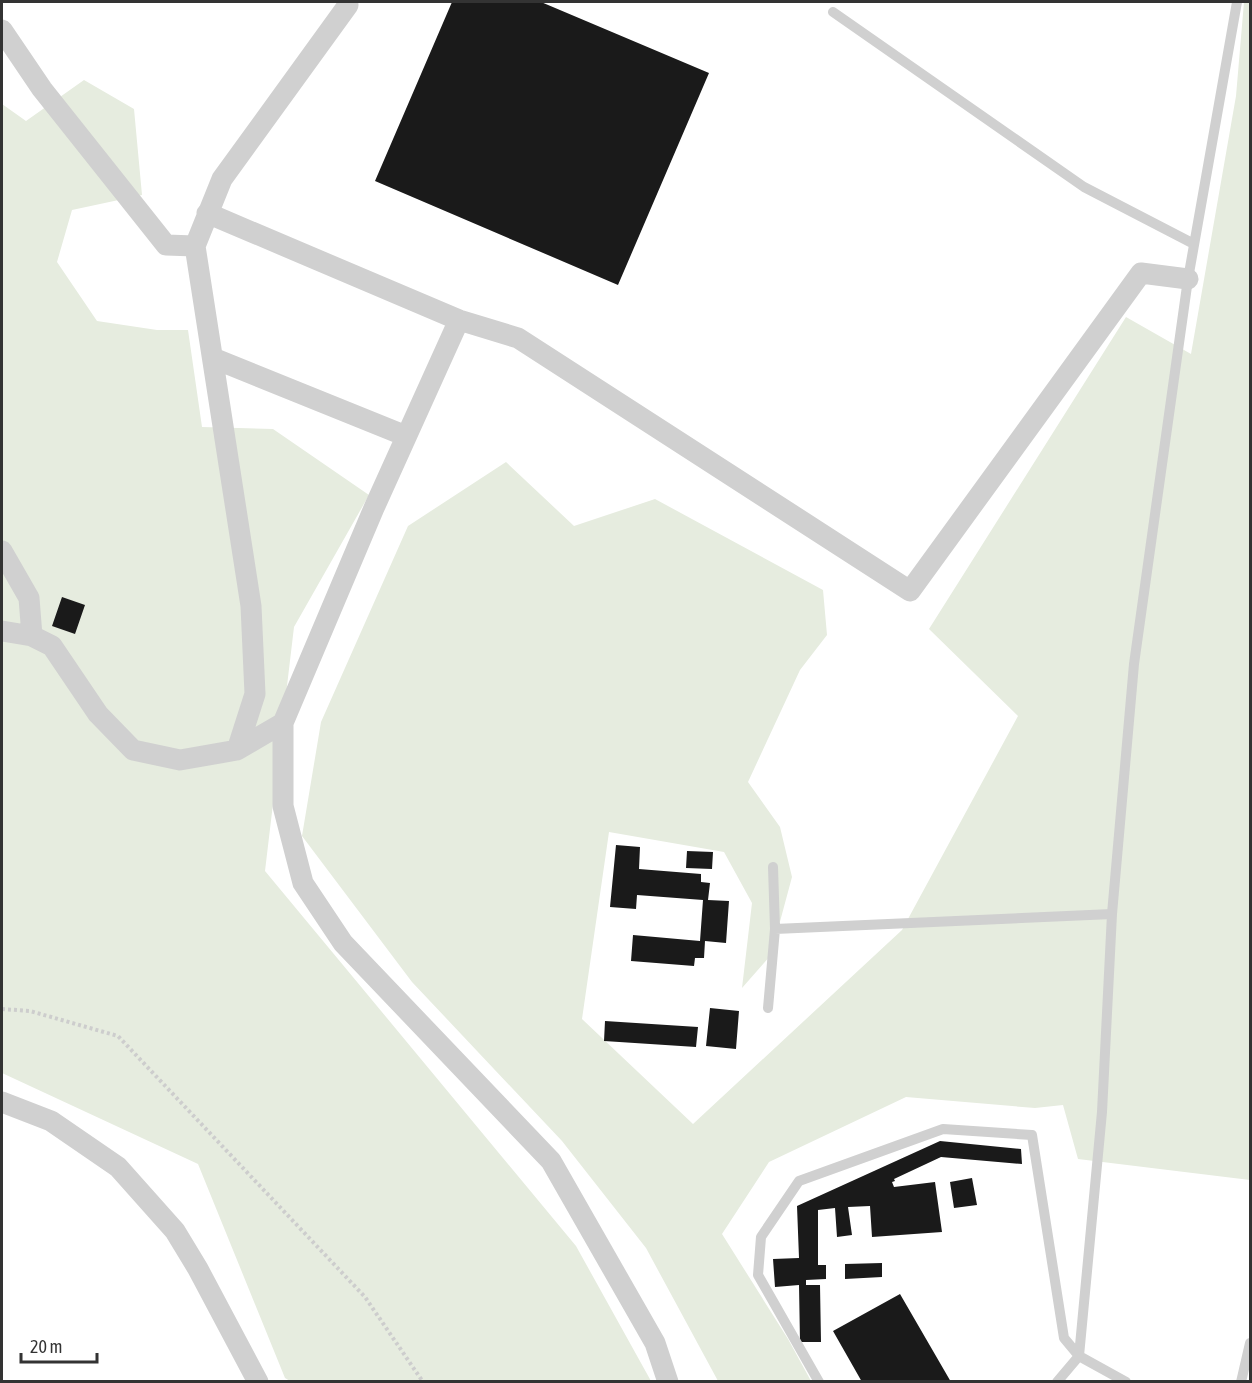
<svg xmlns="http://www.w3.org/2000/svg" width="1252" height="1383" viewBox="0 0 1252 1383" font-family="'Asap Condensed',sans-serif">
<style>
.green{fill:#e6ecdf}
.building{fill:#1a1a1a}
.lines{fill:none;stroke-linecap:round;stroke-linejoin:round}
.path{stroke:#cdcdcd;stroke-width:4;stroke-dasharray:3 3;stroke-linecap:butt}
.service{stroke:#d0d0d0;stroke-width:10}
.minor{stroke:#d0d0d0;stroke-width:21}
</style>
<rect width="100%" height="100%" fill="#fff"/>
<path class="green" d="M1244,2H1250V1180L1078,1159L1063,1105L1035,1108L906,1097L769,1162L722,1234L788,1339L811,1381H718L646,1248L562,1141L412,982L302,836L321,722L408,526L506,462L574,526L655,499L823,590L827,635L800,670L748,782L780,827L792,877L771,955L742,988L752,903L724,852L609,832L582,1019L693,1124L902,930L1018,716L929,629L1126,317L1191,354L1236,96Z
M84,80L134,109L142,195L72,210L57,262L97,321L157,330H188L202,427L273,429L369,495L294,627L265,871L576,1246L651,1381H290L285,1378L198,1164L2,1073V104L26,121Z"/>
<path class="building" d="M452,2H541L709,73L618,285L375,181Z
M62,597L85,605L75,634L52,626Z
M616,845L640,847L639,869L701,874V882L710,883L708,900L729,901L726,943L705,941L704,958H695L694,966L631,961L633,935L700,941L703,900L637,895L636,909L610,907Z
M687,851L713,852L712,869L686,868Z
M710,1008L739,1011L736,1049L706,1046Z
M605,1021L698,1027L696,1047L604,1041Z
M940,1141L1021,1149L1022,1164L941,1157L894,1179L895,1181L892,1182L894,1187L935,1182L942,1232L872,1237L870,1206L848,1207L852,1235L837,1237L835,1208L818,1210V1265H826V1279L806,1280V1285H820L821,1342H800L799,1285L775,1287L773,1259L799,1258L797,1206Z
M972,1178L977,1205L954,1208L950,1182Z
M882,1263V1277L845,1279V1264Z
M900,1294L951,1382H862L833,1331Z"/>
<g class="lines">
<path class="path" d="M2,1009L30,1011L118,1036L365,1297L423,1382"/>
<path class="service" d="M833,12L1084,187L1194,244
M775,929L1112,914
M768,1008L775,929L773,867
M819,1382L758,1275L761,1237L799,1181L943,1129L1032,1135L1064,1338L1079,1356L1126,1382
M1057,1382L1079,1356L1102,1112L1112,914L1134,664L1188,279L1237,2
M1241,1382L1250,1343"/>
<path class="minor" d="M2,30L42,89L166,245L195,246
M207,213L459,320L518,338L910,591L1141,273L1188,279
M459,320L374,508L283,723V806L303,883L343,943L551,1161L655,1343L668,1382
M213,358L406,436
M2,551L29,598L32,636
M2,631L32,636L52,646L98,714L133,750L180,760L237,750L283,723
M237,750L255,694L251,606L195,246L222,179L348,5
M2,1102L51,1121L118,1167L175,1231L198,1269L258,1382"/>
</g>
<rect width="1252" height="1383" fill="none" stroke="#333333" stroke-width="6"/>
<path d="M21 1353v9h76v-9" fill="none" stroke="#333333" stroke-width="3"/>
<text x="30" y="1353" font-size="18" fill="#333333" stroke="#ffffff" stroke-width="4.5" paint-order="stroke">20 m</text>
</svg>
